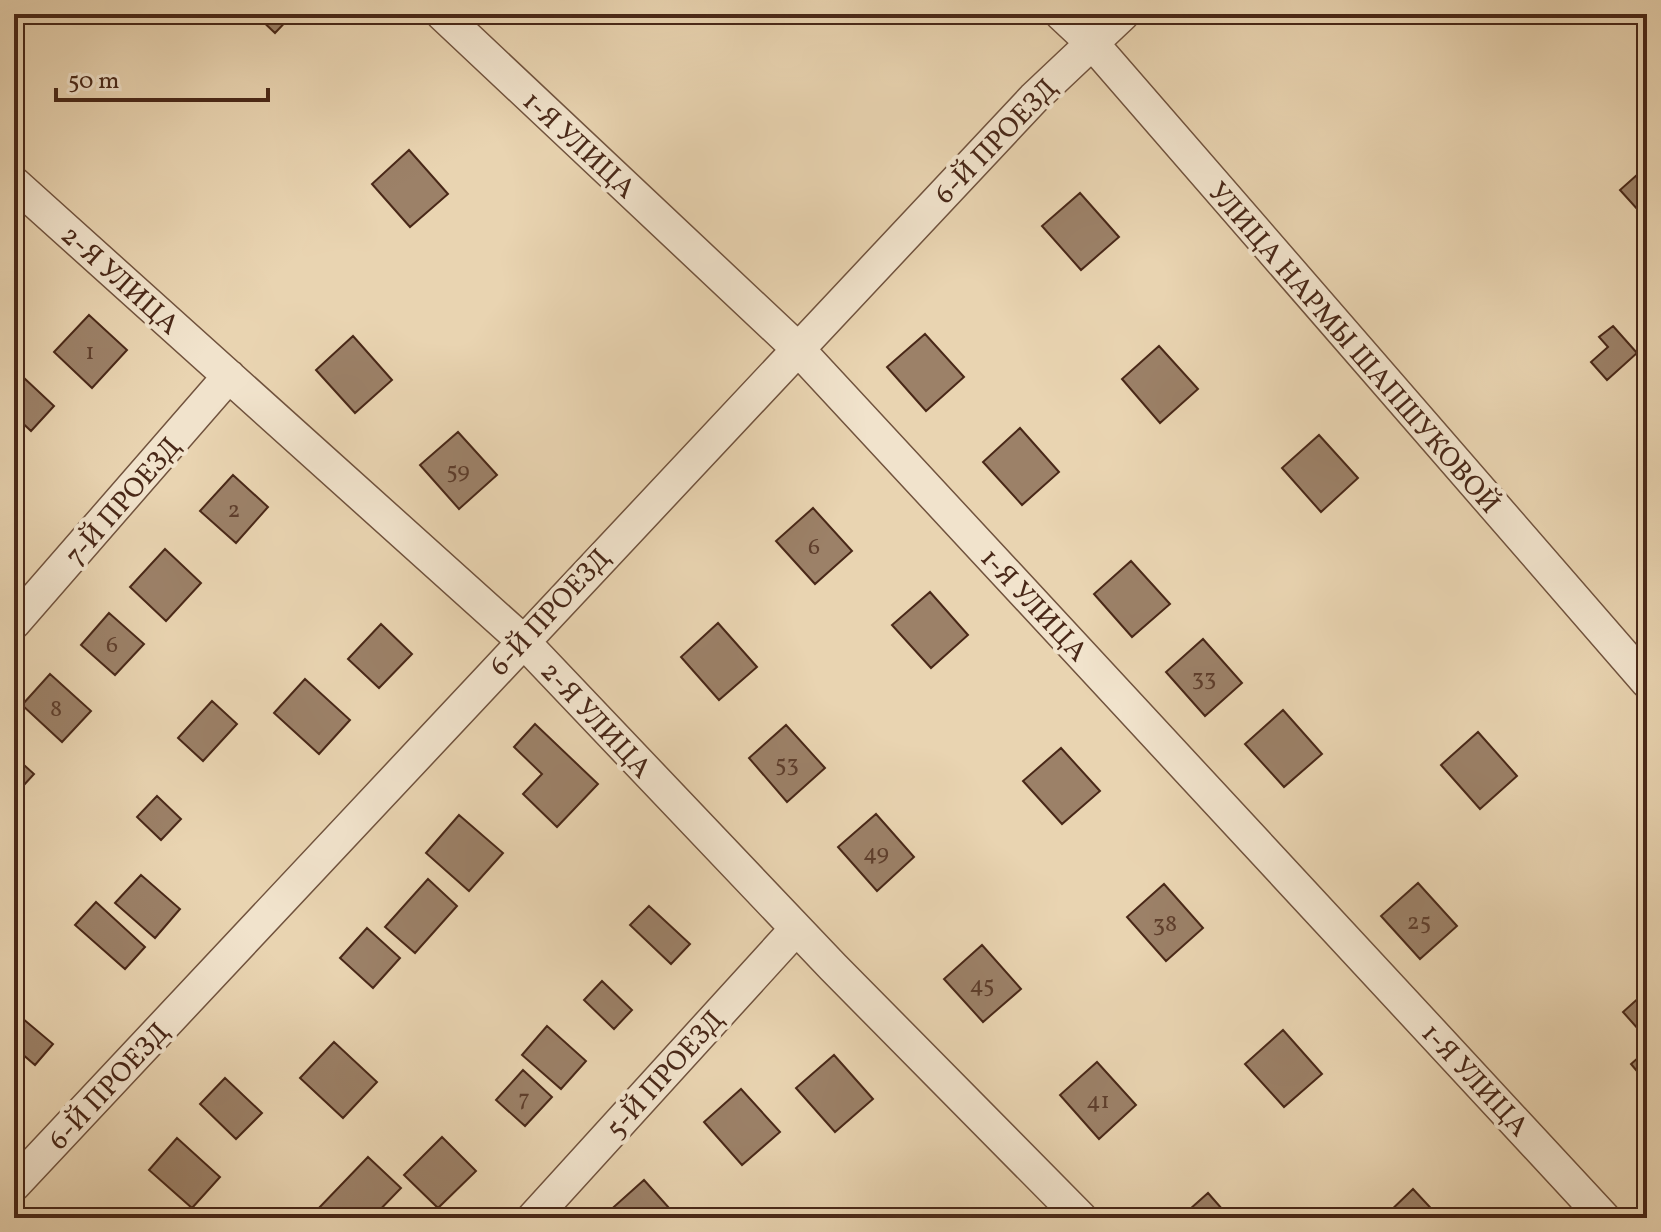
<svg xmlns="http://www.w3.org/2000/svg" width="1661" height="1232" viewBox="0 0 1661 1232" font-family="Vollkorn,serif">
<style>
.building{fill:#9c8168;stroke:#492818;stroke-width:2}
.lines{fill:none;stroke-linecap:round;stroke-linejoin:round}
.street-casing{stroke:#71533e;stroke-width:35}
.street{stroke:#f1e3cc;stroke-width:32}
.labels{text-anchor:middle;stroke-width:8;stroke-linejoin:round;paint-order:stroke}
.number-label{font-size:24px;fill:#5e3e2c}
.street-label{font-size:28px;fill:#492818;stroke:#f1e3cc}
</style>
<rect width="100%" height="100%" fill="#e9d4b1"/>
<filter id="stains"><feTurbulence type="fractalNoise" baseFrequency=".0025" numOctaves="4"/><feColorMatrix values="0 0 0 0 .2 0 0 0 0 .09 0 0 0 0 .02 0 0 0 .5 -.17"/></filter>
<radialGradient id="worn" r=".72"><stop offset=".6" stop-color="#630" stop-opacity="0"/><stop offset="1" stop-color="#630" stop-opacity=".3"/></radialGradient>
<path class="building" d="M255,14H293L275,33Z
M409,150L448,194L410,227L372,184Z
M1647,166V220L1620,190Z
M1080,193L1119,237L1081,270L1042,226Z
M89,315L127,350L92,388L54,352Z
M1613,326L1637,353L1607,380L1591,362L1608,347L1599,337Z
M925,334L964,377L926,411L887,367Z
M353,336L392,380L355,413L316,370Z
M1159,346L1198,389L1160,423L1122,379Z
M23,377L54,406L31,431L14,415V386Z
M1020,428L1059,472L1022,505L983,462Z
M458,432L497,475L459,509L420,465Z
M1319,435L1358,478L1321,512L1282,468Z
M233,475L268,507L236,543L200,511Z
M813,508L852,551L815,584L776,541Z
M165,549L201,583L166,621L130,587Z
M1131,561L1170,604L1132,637L1094,594Z
M930,592L968,635L931,668L892,625Z
M109,613L144,644L115,675L81,645Z
M718,623L757,667L719,700L681,657Z
M381,624L412,654L379,688L348,659Z
M1203,639L1242,683L1205,716L1166,672Z
M50,674L91,711L62,742L22,705Z
M305,679L350,720L319,754L274,713Z
M212,701L237,724L203,761L178,738Z
M1283,710L1322,754L1284,787L1245,744Z
M535,724L598,784L557,827L523,794L542,774L514,747Z
M786,725L825,768L787,802L749,758Z
M1478,732L1517,776L1480,809L1441,765Z
M1061,748L1100,791L1062,824L1023,781Z
M14,756L34,774L14,796Z
M157,796L181,819L161,840L137,817Z
M876,814L914,857L877,891L838,847Z
M459,815L503,853L469,891L426,853Z
M141,875L180,909L155,938L115,903Z
M428,879L457,906L415,953L385,927Z
M1418,883L1457,926L1420,959L1381,916Z
M1164,884L1203,928L1166,961L1127,917Z
M96,902L145,947L125,969L75,925Z
M649,906L690,944L671,964L630,925Z
M367,928L400,958L373,988L340,958Z
M982,945L1021,989L983,1022L944,979Z
M602,981L632,1010L614,1029L584,1000Z
M1642,995L1647,1001V1039L1623,1012Z
M22,1018L53,1044L35,1065L14,1047V1027Z
M547,1026L586,1061L561,1089L522,1055Z
M1283,1030L1322,1074L1284,1107L1245,1064Z
M334,1042L377,1082L343,1118L300,1078Z
M1647,1050V1083L1631,1064Z
M834,1055L873,1099L835,1132L796,1088Z
M1097,1062L1136,1105L1099,1139L1060,1095Z
M523,1070L552,1097L525,1126L496,1100Z
M225,1078L262,1113L236,1139L200,1104Z
M741,1089L780,1132L742,1165L704,1122Z
M442,1137L476,1171L438,1208L404,1175Z
M177,1138L220,1177L192,1208L149,1170Z
M368,1157L401,1188L372,1218H323L316,1211Z
M644,1180L678,1218H611L607,1213Z
M1413,1189L1440,1218H1383Z
M1208,1193L1230,1218H1180Z"/>
<g class="lines">
<defs>
<path id="street" d="M442,14L797,348L1604,1218
M1061,14L1092,43L1647,682
M14,183L522,640L833,967L1081,1218
M14,623L229,376
M14,1185L1034,98L1123,14
M533,1218L796,929"/>
</defs>
<use href="#street" class="street-casing"/>
<use href="#street" class="street"/>
</g>
<g class="labels">
<g class="number-label">
<text x="90" y="359">1</text>
<text x="458" y="478">59</text>
<text x="234" y="517">2</text>
<text x="814" y="554">6</text>
<text x="112" y="652">6</text>
<text x="1204" y="685">33</text>
<text x="56" y="716">8</text>
<text x="787" y="771">53</text>
<text x="876" y="860">49</text>
<text x="1419" y="929">25</text>
<text x="1165" y="931">38</text>
<text x="982" y="992">45</text>
<text x="524" y="1106">7</text>
<text x="1098" y="1108">41</text>
</g>
<g class="street-label">
<text transform="translate(995 140) rotate(-46)" y="10">6-Й ПРОЕЗД</text>
<text transform="translate(580 144) rotate(43)" y="10">1-Я УЛИЦА</text>
<text transform="translate(121 279) rotate(42)" y="10">2-Я УЛИЦА</text>
<text transform="translate(1355 347) rotate(49)" y="10">УЛИЦА НАРМЫ ШАПШУКОВОЙ</text>
<text transform="translate(122 500) rotate(-49)" y="10">7-Й ПРОЕЗД</text>
<text transform="translate(1035 604) rotate(47)" y="10">1-Я УЛИЦА</text>
<text transform="translate(549 611) rotate(-47)" y="10">6-Й ПРОЕЗД</text>
<text transform="translate(597 719) rotate(47)" y="10">2-Я УЛИЦА</text>
<text transform="translate(664 1073) rotate(-48)" y="10">5-Й ПРОЕЗД</text>
<text transform="translate(1476 1079) rotate(47)" y="10">1-Я УЛИЦА</text>
<text transform="translate(108 1085) rotate(-47)" y="10">6-Й ПРОЕЗД</text>
</g>
</g>
<rect width="1661" height="1232" fill="none" stroke="#e9d4b1" stroke-width="48"/>
<rect x="16" y="16" width="1629" height="1200" fill="none" stroke="#492818" stroke-width="4"/>
<rect x="24" y="24" width="1613" height="1184" fill="none" stroke="#492818" stroke-width="2"/>
<path d="M56 88v12h212v-12" fill="none" stroke="#492818" stroke-width="4"/>
<text x="68" y="88" font-size="24" fill="#492818" stroke="#f1e3cc" stroke-width="6" paint-order="stroke">50 m</text>
<rect width="100%" height="100%" filter="url(#stains)"/>
<rect width="100%" height="100%" fill="url(#worn)"/>
</svg>
